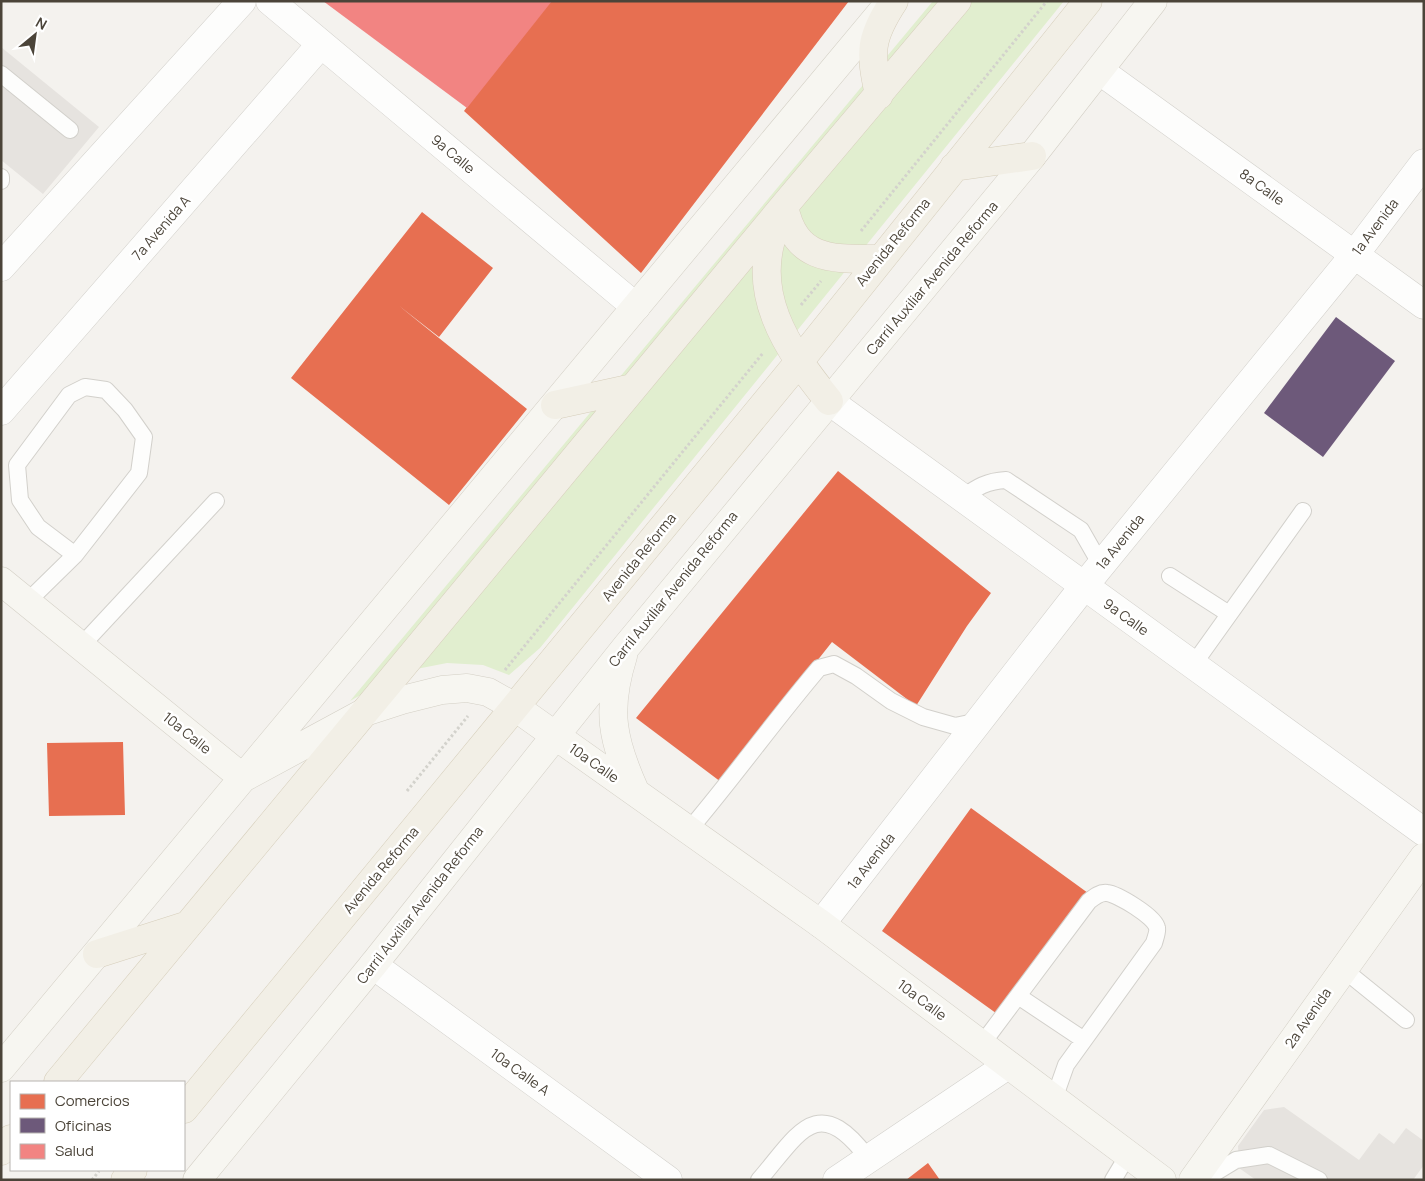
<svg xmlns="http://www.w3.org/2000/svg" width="1425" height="1181" viewBox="0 0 1425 1181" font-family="Manrope,sans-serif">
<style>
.green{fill:#e1eecf}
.parking{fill:#e6e3df}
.shops{fill:#e76f51}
.offices{fill:#6d597a}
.health{fill:#f28482}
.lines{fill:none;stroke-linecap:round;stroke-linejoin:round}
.lane-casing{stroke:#d2d0cb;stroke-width:18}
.street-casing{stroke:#d2d0cb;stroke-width:29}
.secondary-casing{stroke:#d3cfc5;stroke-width:29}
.primary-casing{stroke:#d6cebb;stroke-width:29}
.path{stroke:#d3d2cc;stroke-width:3;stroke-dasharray:2.5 2.5;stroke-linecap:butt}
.lane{stroke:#fdfdfc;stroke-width:16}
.street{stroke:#fdfdfc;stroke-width:28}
.secondary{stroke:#f7f6f1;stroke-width:28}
.primary{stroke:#f2efe6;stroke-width:28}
.labels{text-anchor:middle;stroke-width:5;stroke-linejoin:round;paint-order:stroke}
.street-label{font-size:14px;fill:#4b4439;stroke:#fff}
</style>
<rect width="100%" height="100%" fill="#f4f2ee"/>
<path class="green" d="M933,1H1064L540,648L509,675L483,665L447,663L401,672L350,701Z"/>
<path class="parking" d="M1,47L99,127L43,194L1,160Z
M1284,1107L1359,1160L1379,1133L1394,1144L1406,1128L1424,1141V1165L1413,1180H1256L1239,1168L1238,1146L1264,1110Z"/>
<path class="shops" d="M546,1H849L641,273L464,111Z
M422,212L493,268L439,337L398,305L527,409L449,505L291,378Z
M838,471L991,593L967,626L916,706L832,642L721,782L636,718Z
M123,742L125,815L49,816L47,743Z
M971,808L1088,893L1000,1016L882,931Z
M928,1163L940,1180H906Z"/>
<path class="offices" d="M1336,317L1395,361L1323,457L1264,413Z"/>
<path class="health" d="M323,1H552L467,108Z"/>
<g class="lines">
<defs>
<path id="lane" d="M1,74L70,130
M1,177V181
M962,498C977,487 987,481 1006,480L1081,530L1101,565
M1170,576L1229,614
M27,602L75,555L139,473L144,437L125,410L106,390L85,387L69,395L17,465L20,500L38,527L75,555
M81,646L216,501
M1193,665L1303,511
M689,830C734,777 774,721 819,668L834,664L856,676L891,701L923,717L955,726L979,721
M1343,969L1406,1020
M1018,996L1084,1040
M982,1044L1089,901C1094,897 1100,892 1107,893C1117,894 1156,917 1157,928C1158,932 1155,939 1154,943L1066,1065L1054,1099
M1208,1177L1236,1160L1269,1155L1319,1180
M759,1180C798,1135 817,1091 867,1157
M1113,1180L1128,1155"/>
<path id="street" d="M270,1L636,307
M1100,71L1424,305
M1,267L242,1
M829,401L1424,832
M1,411L321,44
M821,924L1084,586L1355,254L1424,163
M373,965L668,1180
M837,1180L1008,1065"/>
<path id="secondary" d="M1,581L243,778L365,712L402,700L442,690L467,688L488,692L515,707L821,924L1162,1180
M623,656C606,710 612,740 635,791
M1,1068L885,8
M197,1180L373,965L626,647L1032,156L1153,1
M1193,1180L1424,857"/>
<path id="primary" d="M879,95C870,52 869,39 894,1
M954,167L1032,156
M784,206C795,262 833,259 880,259
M778,221C746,290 787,349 829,401
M555,405L633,388
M97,954L188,925
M58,1082L784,206L957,1
M184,1109L798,363L1088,1
M1,1151L11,1139
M125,1180L133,1170"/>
</defs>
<use href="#lane" class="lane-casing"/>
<use href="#street" class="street-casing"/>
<use href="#secondary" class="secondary-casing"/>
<use href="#primary" class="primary-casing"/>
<path class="path" d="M861,231L1047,1
M801,305L821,281
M505,670L763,353
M407,791L468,716
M92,1180L99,1171"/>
<use href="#lane" class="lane"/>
<use href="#street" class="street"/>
<use href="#secondary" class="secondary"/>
<use href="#primary" class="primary"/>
</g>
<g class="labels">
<g class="street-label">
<text transform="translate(453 154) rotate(40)" y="5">9a Calle</text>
<text transform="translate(1262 187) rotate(36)" y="5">8a Calle</text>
<text transform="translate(1375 227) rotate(-53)" y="5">1a Avenida</text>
<text transform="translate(161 228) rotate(-49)" y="5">7a Avenida A</text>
<text transform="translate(893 242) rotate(-51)" y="5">Avenida Reforma</text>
<text transform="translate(932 278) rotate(-50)" y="5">Carril Auxiliar Avenida Reforma</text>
<text transform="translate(1120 542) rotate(-51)" y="5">1a Avenida</text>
<text transform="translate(639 557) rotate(-51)" y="5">Avenida Reforma</text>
<text transform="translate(673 589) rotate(-51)" y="5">Carril Auxiliar Avenida Reforma</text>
<text transform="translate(1126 617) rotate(36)" y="5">9a Calle</text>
<text transform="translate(187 733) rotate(39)" y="5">10a Calle</text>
<text transform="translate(594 763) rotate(35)" y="5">10a Calle</text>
<text transform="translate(871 861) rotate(-52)" y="5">1a Avenida</text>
<text transform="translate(381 870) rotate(-50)" y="5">Avenida Reforma</text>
<text transform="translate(420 905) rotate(-52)" y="5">Carril Auxiliar Avenida Reforma</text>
<text transform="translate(922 1000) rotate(37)" y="5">10a Calle</text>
<text transform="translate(1308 1018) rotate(-55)" y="5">2a Avenida</text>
<text transform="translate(520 1072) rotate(36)" y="5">10a Calle A</text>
</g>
</g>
<rect width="1425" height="1181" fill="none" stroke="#4b4439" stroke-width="5"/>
<rect x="10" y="1081" width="175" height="90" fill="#ffffff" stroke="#b7b4b0"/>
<rect x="20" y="1094" width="25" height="15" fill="#e76f51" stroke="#b7b4b0"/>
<text x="55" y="1106" font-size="15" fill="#4b4439">Comercios</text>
<rect x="20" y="1118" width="25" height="15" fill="#6d597a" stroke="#b7b4b0"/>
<text x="55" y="1131" font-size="15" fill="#4b4439">Oficinas</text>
<rect x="20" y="1144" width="25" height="15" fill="#f28482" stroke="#b7b4b0"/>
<text x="55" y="1156" font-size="15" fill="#4b4439">Salud</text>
<g transform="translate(35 35) rotate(29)" stroke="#ffffff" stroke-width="4" paint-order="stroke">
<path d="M0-4L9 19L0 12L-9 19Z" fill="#4b4439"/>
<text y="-8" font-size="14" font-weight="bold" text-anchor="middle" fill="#4b4439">N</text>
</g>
</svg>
